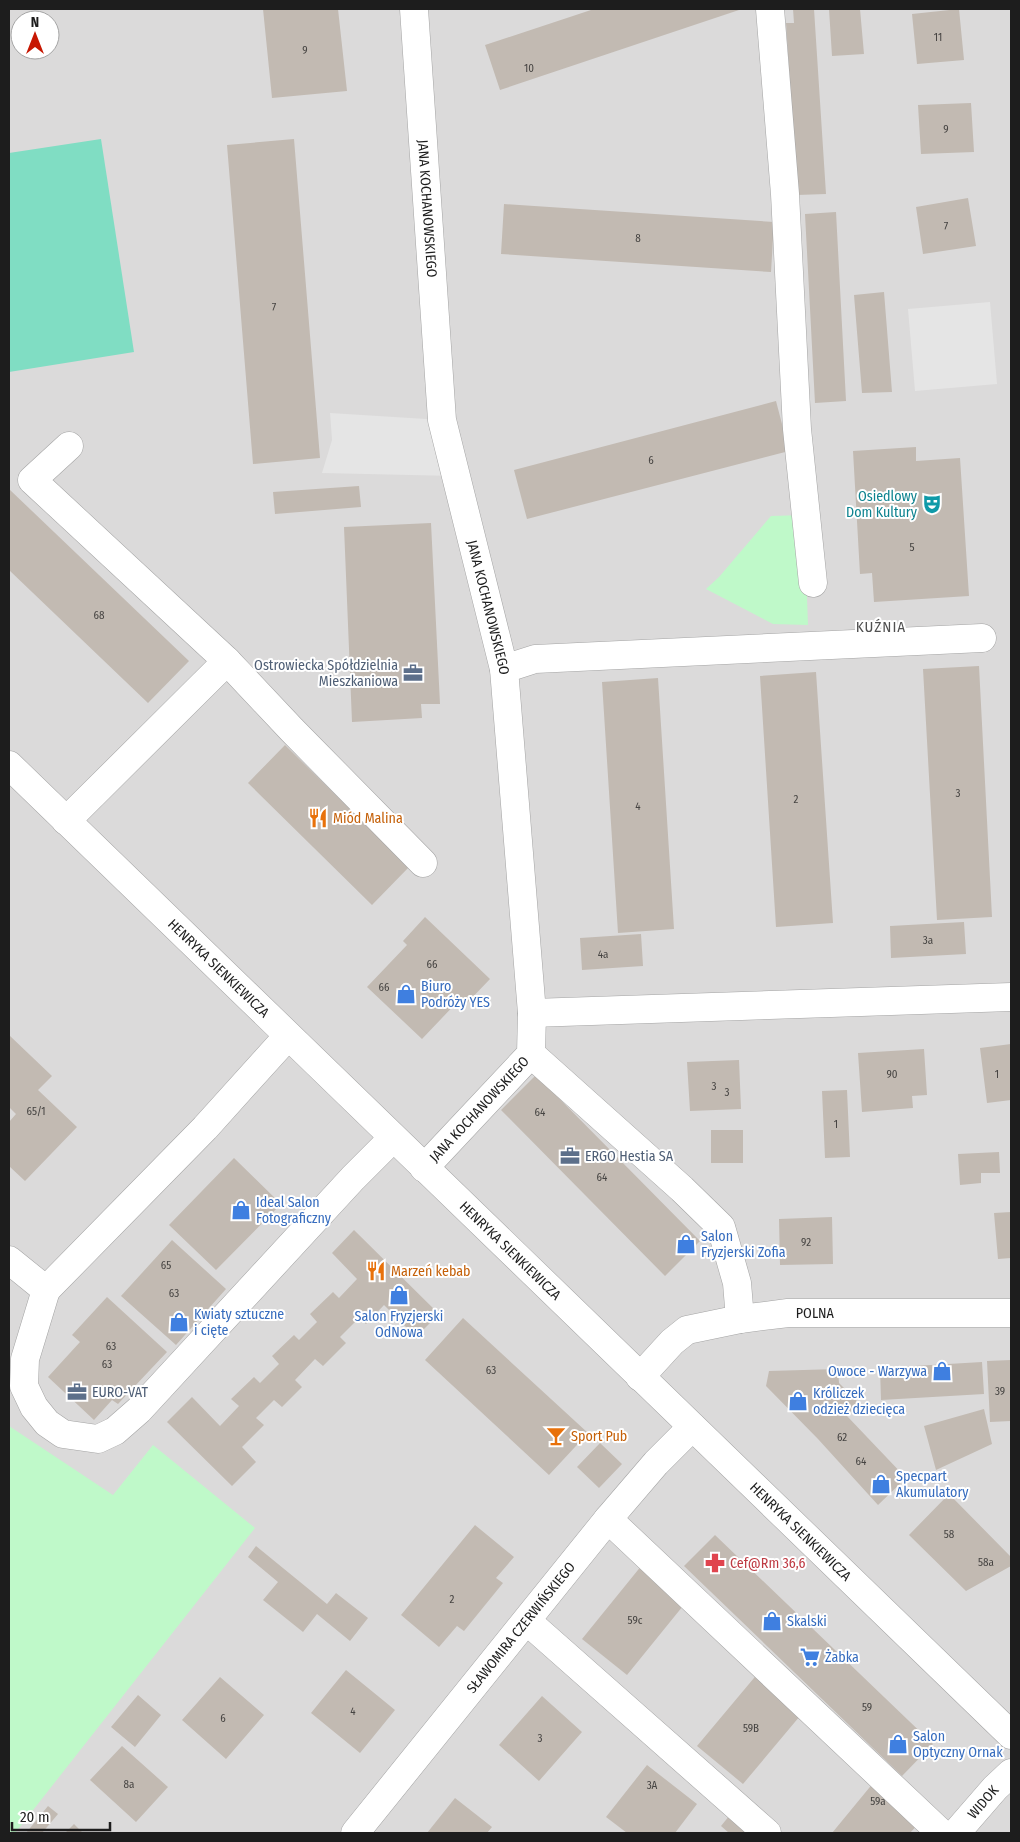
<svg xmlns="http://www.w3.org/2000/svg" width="1020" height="1842" viewBox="0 0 1020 1842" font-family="'Fira Sans Condensed',sans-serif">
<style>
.residential{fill:#dbdada;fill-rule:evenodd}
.park{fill:#bff9c9}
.pitch{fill:#80ddc3}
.parking{fill:#e5e5e5}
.building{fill:#c2bab2}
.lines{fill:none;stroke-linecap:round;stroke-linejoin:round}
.minor-casing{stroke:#a4a4a4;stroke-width:29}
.minor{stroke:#fff;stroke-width:28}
.labels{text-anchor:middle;stroke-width:4;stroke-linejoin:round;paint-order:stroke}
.number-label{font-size:11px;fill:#464442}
.street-label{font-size:14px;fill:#1d1d1d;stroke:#fff}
.culture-label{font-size:14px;fill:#0d838f;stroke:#fff;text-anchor:end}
.service-label{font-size:14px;fill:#4e5e75;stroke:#fff;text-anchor:start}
.food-label{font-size:14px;fill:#c56008;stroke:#fff;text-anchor:start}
.shop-label{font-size:14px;fill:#366cbe;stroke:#fff;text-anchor:start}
.health-label{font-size:14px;fill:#be3a42;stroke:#fff;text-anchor:start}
.neighbourhood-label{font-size:15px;letter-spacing:1px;fill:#505050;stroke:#fff}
</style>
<rect width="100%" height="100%" fill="#eeebe2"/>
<path class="residential" d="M9,9H1011V1833H9ZM20,20H50V50H20Z"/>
<path class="park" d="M804,515L808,625L773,624L706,589L719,577L771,516Z
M9,1426L113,1495L153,1445L255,1528L15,1833H9Z"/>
<path class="pitch" d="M101,139L134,352L9,372V153Z"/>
<path class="parking" d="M990,302L997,384L915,391L908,309Z
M330,413L442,420L455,476L322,473L332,440Z"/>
<path class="building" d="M263,9H338L347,91L272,98Z
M594,9H742L500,90L485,45Z
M793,9H814L826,194L797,195L786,23H794Z
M829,9H860L864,54L832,56Z
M959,9L964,60L917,64L912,14Z
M971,103L974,152L921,154L918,105Z
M294,139L320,458L253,464L227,145Z
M968,198L976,246L923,254L916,207Z
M504,204L774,222L771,272L501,254Z
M836,212L846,401L815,403L805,214Z
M884,292L892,392L862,393L854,295Z
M776,401L789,451L527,519L514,470Z
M916,447V461L960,458L969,596L874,602L872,573L860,574L853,451Z
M359,486L361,507L275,514L273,492Z
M9,489L189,661L148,703L9,570Z
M431,523L440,704H421L422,718L352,722L344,527Z
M979,666L992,917L937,920L923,669Z
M816,672L833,923L776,927L760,676Z
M658,678L674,929L618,933L602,682Z
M285,745L409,867L372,905L248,783Z
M425,917L490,979L467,1003L461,998L422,1039L367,987L407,945L403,941Z
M964,922L966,954L891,958L890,926Z
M641,934L643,966L582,970L580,938Z
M9,1035L52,1076L38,1090L77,1127L25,1181L9,1166V1122L16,1114L9,1107Z
M1011,1044V1100L987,1103L980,1048Z
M924,1049L927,1095L912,1096L913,1108L862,1112L858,1053Z
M739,1060L741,1109L690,1111L687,1062Z
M536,1075L700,1241L665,1276L501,1110Z
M847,1090L850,1157L825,1158L822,1091Z
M711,1130H743V1163H711Z
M999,1152L1000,1173H981V1183L960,1185L958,1154Z
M234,1158L281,1204L216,1270L169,1225Z
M1011,1212V1258L998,1259L994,1213Z
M832,1217L833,1264L780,1265L779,1219Z
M354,1230L439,1314L416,1337L384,1305L366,1324L359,1318L340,1337L346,1343L323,1366L315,1359L295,1380L302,1387L282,1407L274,1400L256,1418L264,1425L242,1447L256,1462L232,1486L167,1422L192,1397L220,1426L239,1406L231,1399L254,1377L260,1383L279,1364L272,1356L294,1335L299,1340L317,1322L310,1314L333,1292L339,1298L357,1279L332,1253Z
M172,1240L226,1289L176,1345L121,1296Z
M107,1297L167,1352L118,1404L112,1400L94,1420L48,1377L80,1342L72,1335Z
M463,1318L588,1433L549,1475L425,1360Z
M1011,1360V1421L990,1422L987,1361Z
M982,1362L984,1394L881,1400L880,1368Z
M838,1369L839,1383L860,1404L847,1416L906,1478L878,1505L818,1439L766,1386L769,1371Z
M984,1409L992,1444L936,1470L924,1426Z
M600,1443L622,1464L599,1488L577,1467Z
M949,1494L1011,1557V1566L966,1591L909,1535Z
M475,1525L514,1557L496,1578L503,1583L464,1631L457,1626L439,1647L401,1615Z
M715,1535L933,1744L902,1776L684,1566Z
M256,1546L327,1604L336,1593L368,1618L350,1641L317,1614L303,1632L263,1600L278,1582L248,1557Z
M642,1565L687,1601L627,1675L582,1639Z
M346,1670L395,1710L360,1753L311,1713Z
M759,1672L805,1710L743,1784L697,1746Z
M220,1677L264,1715L226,1759L182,1720Z
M138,1695L161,1715L135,1747L111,1727Z
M542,1696L582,1732L539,1781L499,1745Z
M122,1746L168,1787L136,1822L90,1780Z
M647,1765L697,1804L675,1833H627L606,1817Z
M874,1782L921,1821L910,1833H832Z
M455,1798L492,1827L487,1833H427Z
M48,1806L58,1814L42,1833H26Z
M734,1810L760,1833H729L721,1826Z
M74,1824L83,1833H65Z"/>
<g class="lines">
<defs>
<g id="minor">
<path id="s1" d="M414,9L442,420L504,669L532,1013L531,1054L424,1168"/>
<path d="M770,9L785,194L797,429L813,583"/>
<path d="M69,446L32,480L227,661"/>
<path d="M504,669L535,659L982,638"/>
<path id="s2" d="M9,765L1011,1735"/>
<path d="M66,821L227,661L292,730L423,863"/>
<path d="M532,1013L1011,997"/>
<path d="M531,1054L682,1189L721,1227L737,1283L740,1319"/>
<path d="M9,1260L46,1290L205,1128L288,1036"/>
<path d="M46,1290L25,1359L24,1386L34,1407L47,1423L63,1434L98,1439L115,1431L139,1410L353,1178L393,1138"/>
<path id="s3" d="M640,1377L672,1342L687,1330L740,1319L788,1313H1011"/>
<path d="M608,1519L941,1833"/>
<path d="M527,1621L767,1833"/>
<path id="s4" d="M355,1833L608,1519L656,1463L692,1427"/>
<path id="s5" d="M956,1833L995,1788L1011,1773"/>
</g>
</defs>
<use href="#minor" class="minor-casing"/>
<use href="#minor" class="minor"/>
</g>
<defs>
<symbol id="theatre-bare" viewBox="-9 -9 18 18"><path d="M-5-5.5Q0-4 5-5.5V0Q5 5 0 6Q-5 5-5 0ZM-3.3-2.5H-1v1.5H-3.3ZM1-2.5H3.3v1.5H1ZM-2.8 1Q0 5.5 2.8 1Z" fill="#0f9aa8" stroke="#fff" stroke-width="2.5" paint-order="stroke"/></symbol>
<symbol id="office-bare" viewBox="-9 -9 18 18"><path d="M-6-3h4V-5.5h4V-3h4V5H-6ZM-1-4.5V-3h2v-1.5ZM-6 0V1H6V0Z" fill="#5c6f8a" stroke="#fff" stroke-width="2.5" paint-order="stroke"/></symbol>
<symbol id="restaurant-bare" viewBox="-9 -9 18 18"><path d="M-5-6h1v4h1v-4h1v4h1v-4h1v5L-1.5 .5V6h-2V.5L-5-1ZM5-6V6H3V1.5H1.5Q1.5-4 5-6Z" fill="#e8710a" stroke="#fff" stroke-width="2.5" paint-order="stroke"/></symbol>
<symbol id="shop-bare" viewBox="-9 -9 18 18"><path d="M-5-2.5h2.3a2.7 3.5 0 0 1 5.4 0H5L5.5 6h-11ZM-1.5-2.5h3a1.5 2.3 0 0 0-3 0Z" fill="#3f7fe0" stroke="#fff" stroke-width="2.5" paint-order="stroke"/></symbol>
<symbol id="bar-bare" viewBox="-9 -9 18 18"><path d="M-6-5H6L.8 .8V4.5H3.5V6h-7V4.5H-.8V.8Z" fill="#e8710a" stroke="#fff" stroke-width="2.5" paint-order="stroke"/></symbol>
<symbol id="pharmacy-bare" viewBox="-9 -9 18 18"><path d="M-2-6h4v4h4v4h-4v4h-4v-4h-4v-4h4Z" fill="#e0444e" stroke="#fff" stroke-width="2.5" paint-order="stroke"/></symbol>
<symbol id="supermarket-bare" viewBox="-9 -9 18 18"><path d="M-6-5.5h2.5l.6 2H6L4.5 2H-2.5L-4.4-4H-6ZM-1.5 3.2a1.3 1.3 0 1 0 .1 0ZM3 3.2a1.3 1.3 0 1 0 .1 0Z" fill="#3f7fe0" stroke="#fff" stroke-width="2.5" paint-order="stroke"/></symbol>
</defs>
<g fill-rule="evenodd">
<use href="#theatre-bare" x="918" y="490" width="28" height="28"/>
<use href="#office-bare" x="399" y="659" width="28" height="28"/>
<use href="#restaurant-bare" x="304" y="804" width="28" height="28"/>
<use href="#shop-bare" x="392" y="980" width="28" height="28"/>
<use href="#office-bare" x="556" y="1142" width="28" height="28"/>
<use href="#shop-bare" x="227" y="1196" width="28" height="28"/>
<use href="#shop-bare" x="672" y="1230" width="28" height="28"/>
<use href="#restaurant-bare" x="362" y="1257" width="28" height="28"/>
<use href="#shop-bare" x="385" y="1281" width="28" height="28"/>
<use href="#shop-bare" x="165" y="1308" width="28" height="28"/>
<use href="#shop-bare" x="928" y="1357" width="28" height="28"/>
<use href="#office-bare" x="63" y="1378" width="28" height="28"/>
<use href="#shop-bare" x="784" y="1387" width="28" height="28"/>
<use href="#bar-bare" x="542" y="1422" width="28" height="28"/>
<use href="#shop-bare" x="867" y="1470" width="28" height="28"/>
<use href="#pharmacy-bare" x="701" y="1549" width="28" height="28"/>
<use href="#shop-bare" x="758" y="1607" width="28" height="28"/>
<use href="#supermarket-bare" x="796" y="1643" width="28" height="28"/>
<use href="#shop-bare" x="884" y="1730" width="28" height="28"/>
</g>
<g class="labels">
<g class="number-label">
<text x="938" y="41">11</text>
<text x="305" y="54">9</text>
<text x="529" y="72">10</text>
<text x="946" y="133">9</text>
<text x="946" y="230">7</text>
<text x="638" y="242">8</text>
<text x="274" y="311">7</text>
<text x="651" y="464">6</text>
<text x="912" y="551">5</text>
<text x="99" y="619">68</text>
<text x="958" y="797">3</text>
<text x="796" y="803">2</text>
<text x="638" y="810">4</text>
<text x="928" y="944">3a</text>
<text x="603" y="958">4a</text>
<text x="432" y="968">66</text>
<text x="384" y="991">66</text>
<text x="892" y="1078">90</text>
<text x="997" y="1078">1</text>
<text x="714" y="1090">3</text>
<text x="727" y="1096">3</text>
<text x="36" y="1115">65/1</text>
<text x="540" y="1116">64</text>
<text x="836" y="1128">1</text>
<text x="602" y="1181">64</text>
<text x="806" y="1246">92</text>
<text x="166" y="1269">65</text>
<text x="174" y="1297">63</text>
<text x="111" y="1350">63</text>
<text x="107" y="1368">63</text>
<text x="491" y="1374">63</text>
<text x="1000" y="1395">39</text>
<text x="842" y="1441">62</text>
<text x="861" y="1465">64</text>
<text x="949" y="1538">58</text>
<text x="986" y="1566">58a</text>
<text x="452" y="1603">2</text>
<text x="635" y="1624">59c</text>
<text x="867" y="1711">59</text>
<text x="353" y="1715">4</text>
<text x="223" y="1722">6</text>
<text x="751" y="1732">59B</text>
<text x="540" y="1742">3</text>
<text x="129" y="1788">8a</text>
<text x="652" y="1789">3A</text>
<text x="878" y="1805">59a</text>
</g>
<g class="street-label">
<text dy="5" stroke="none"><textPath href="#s1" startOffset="200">JANA KOCHANOWSKIEGO</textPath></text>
<text dy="5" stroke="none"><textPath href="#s1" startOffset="605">JANA KOCHANOWSKIEGO</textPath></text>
<text dy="5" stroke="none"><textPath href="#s2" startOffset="292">HENRYKA SIENKIEWICZA</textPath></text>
<text transform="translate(479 1109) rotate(-47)" y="5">JANA KOCHANOWSKIEGO</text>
<text dy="5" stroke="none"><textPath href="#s2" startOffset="698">HENRYKA SIENKIEWICZA</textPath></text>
<text dy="5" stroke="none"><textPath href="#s3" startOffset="196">POLNA</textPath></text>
<text dy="5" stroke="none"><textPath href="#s2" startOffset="1102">HENRYKA SIENKIEWICZA</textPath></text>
<text dy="5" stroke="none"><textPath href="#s4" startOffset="264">SŁAWOMIRA CZERWIŃSKIEGO</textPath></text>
<text dy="5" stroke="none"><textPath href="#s5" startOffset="41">WIDOK</textPath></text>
</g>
<g class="culture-label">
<text x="917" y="501">Osiedlowy<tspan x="917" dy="16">Dom Kultury</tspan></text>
</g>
<g class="service-label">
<text x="398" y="670" text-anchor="end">Ostrowiecka Spółdzielnia<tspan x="398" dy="16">Mieszkaniowa</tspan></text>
<text x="585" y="1161">ERGO Hestia SA</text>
<text x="92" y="1397">EURO-VAT</text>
</g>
<g class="food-label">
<text x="333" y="823">Miód Malina</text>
<text x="391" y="1276">Marzeń kebab</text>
<text x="571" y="1441">Sport Pub</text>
</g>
<g class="shop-label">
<text x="421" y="991">Biuro<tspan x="421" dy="16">Podróży YES</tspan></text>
<text x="256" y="1207">Ideal Salon<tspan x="256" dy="16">Fotograficzny</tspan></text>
<text x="701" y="1241">Salon<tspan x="701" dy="16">Fryzjerski Zofia</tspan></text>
<text x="194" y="1319">Kwiaty sztuczne<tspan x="194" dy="16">i cięte</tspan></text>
<text x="399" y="1321" text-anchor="middle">Salon Fryzjerski<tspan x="399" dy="16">OdNowa</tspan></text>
<text x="927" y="1376" text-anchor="end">Owoce - Warzywa</text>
<text x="813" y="1398">Króliczek<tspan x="813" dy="16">odzież dziecięca</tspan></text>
<text x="896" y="1481">Specpart<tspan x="896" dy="16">Akumulatory</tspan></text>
<text x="787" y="1626">Skalski</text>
<text x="825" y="1662">Żabka</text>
<text x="913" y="1741">Salon<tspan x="913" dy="16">Optyczny Ornak</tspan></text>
</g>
<g class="health-label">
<text x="730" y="1568">Cef@Rm 36,6</text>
</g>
<g class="neighbourhood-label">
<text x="881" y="632">KUŹNIA</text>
</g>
</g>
<rect width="1020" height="1842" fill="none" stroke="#1d1d1d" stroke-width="20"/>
<g transform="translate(35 35)"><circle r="24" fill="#ffffff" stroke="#a5a5a5"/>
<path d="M0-4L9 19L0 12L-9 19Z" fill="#c71702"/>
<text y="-8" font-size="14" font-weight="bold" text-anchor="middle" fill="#1d1d1d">N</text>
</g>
<path d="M12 1822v8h98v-8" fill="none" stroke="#1d1d1d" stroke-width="2.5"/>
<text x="20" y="1822" font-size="15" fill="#1d1d1d" stroke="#ffffff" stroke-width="4" paint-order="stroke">20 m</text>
</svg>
